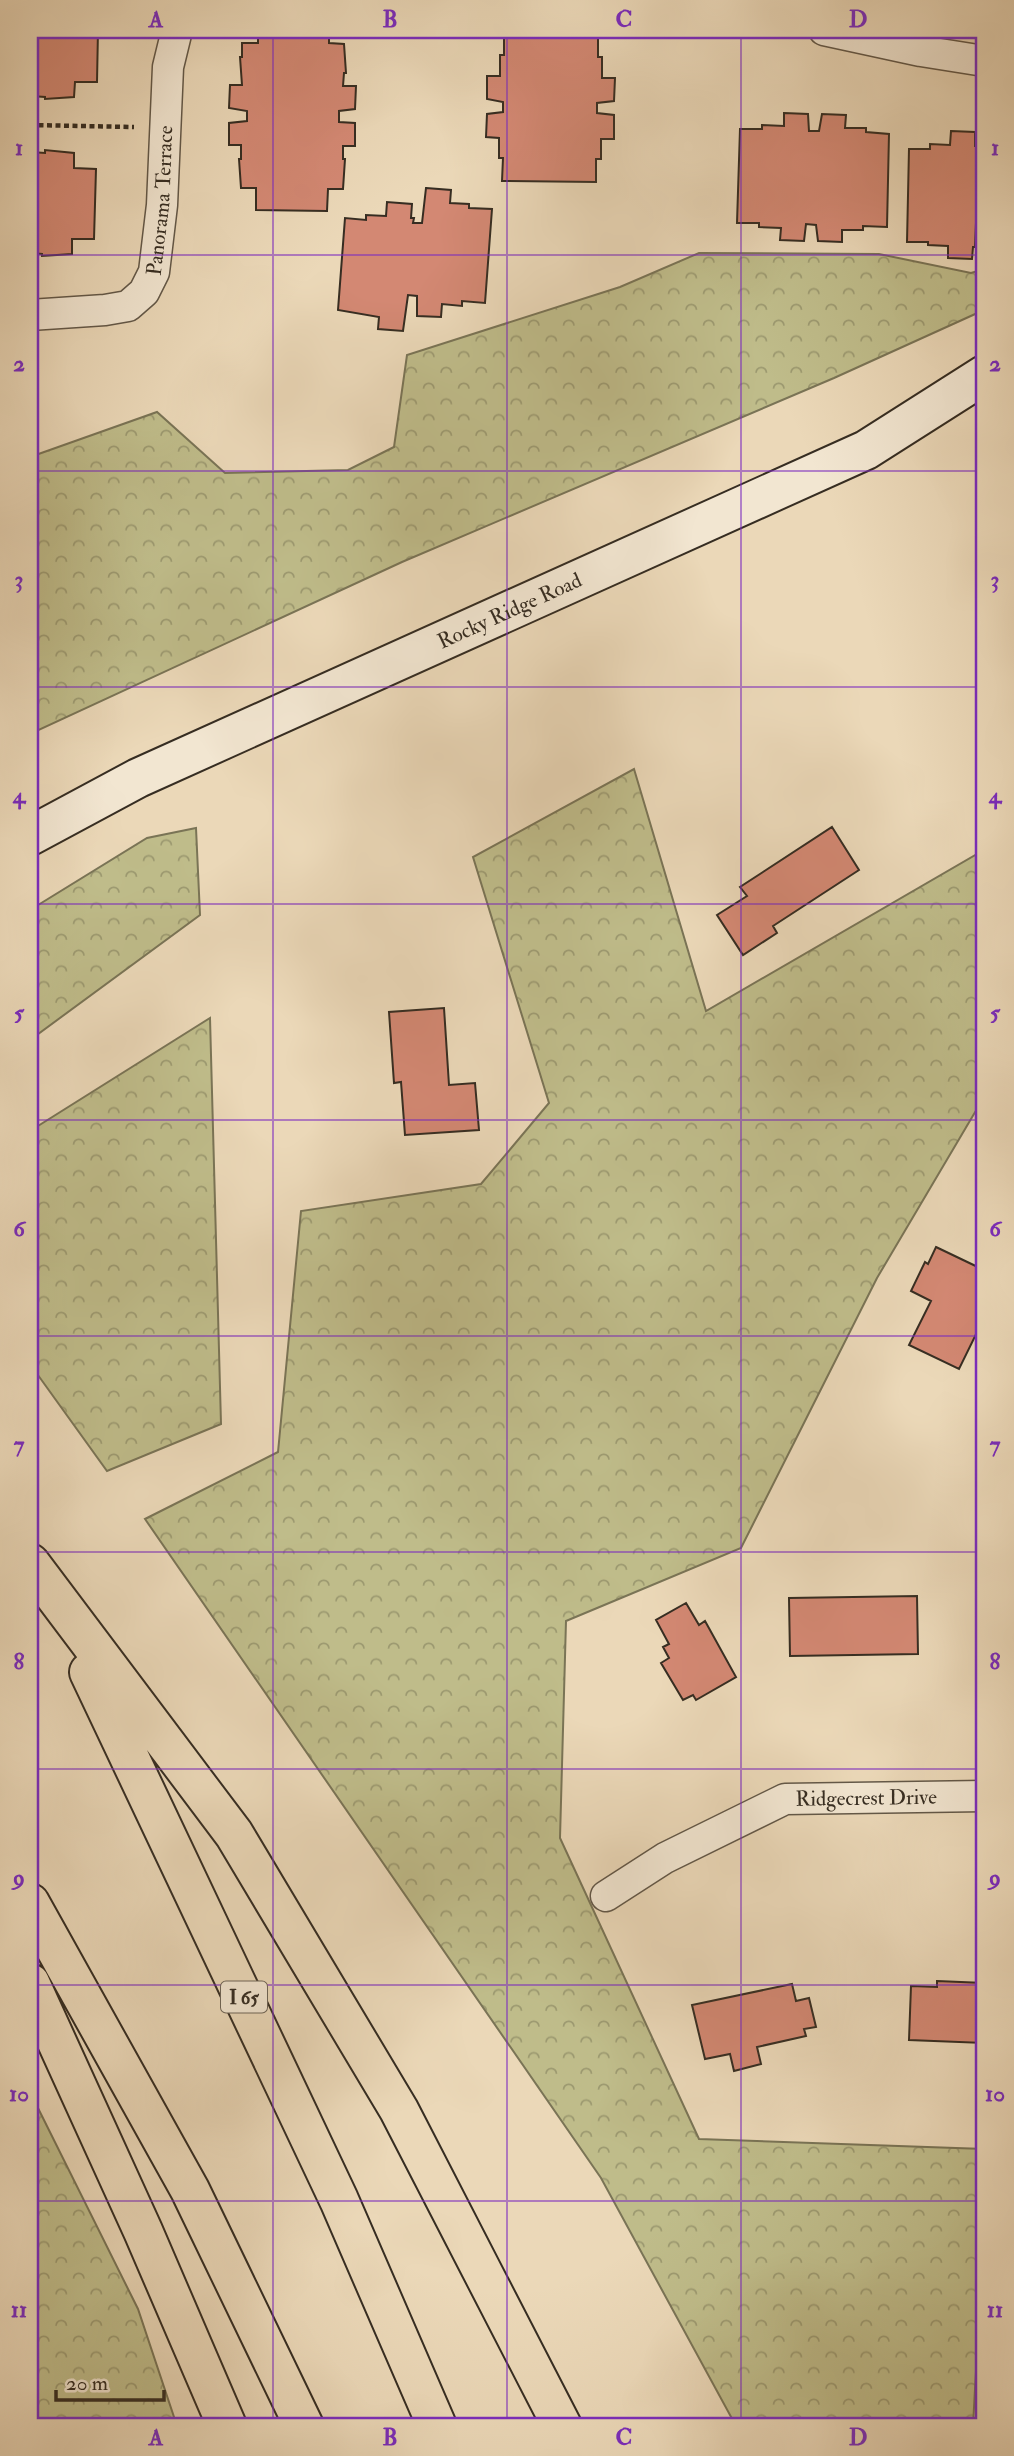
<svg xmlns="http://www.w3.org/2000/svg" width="1014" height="2456" viewBox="0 0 1014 2456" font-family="'IM FELL Double Pica',serif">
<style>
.forest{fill:url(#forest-crowns);stroke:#7a7456;stroke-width:2}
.building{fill:#d38873;stroke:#362d22;stroke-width:2}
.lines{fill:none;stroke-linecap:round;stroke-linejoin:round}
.street-casing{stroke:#635848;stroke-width:33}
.secondary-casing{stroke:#362d22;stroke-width:42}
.highway-casing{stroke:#362d22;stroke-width:42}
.path{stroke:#362d22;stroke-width:4.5;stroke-dasharray:5 3.5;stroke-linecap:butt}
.street{stroke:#f2e6d1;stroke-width:30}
.secondary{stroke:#f2e6d1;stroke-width:38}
.highway{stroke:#ebd8b8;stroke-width:38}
.grid{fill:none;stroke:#7b2cbf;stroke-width:2;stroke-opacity:0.55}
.labels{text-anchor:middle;stroke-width:7;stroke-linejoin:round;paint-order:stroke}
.shield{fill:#f2e6d1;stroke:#6e6456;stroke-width:2}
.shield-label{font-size:19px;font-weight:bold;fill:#362d22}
.street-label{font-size:21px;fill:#362d22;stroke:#f2e6d1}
.neatline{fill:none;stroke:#7b2cbf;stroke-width:2.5}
.grid-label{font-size:23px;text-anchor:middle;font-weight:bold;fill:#7b2cbf}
</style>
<defs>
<pattern id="forest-crowns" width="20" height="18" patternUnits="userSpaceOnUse" patternTransform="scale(1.75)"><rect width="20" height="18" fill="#bfbc8a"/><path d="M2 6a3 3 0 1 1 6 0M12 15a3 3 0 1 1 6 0" fill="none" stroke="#9c9970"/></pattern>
</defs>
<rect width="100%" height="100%" fill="#ebd8b8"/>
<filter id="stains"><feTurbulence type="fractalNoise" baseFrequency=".00286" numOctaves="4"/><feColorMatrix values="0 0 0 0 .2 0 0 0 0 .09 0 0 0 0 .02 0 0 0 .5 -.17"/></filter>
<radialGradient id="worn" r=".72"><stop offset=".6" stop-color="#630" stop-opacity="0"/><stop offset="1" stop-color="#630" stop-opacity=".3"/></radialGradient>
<path class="forest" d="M699,253L879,254L971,273L984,269V310L834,378L402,562L30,734V457L157,412L225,473L348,470L394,447L407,355L620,287Z
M634,769L706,1011L984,850V1097L877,1278L741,1548L566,1621L560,1838L699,2139L984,2149V2329L978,2334L973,2426H736L601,2178L145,1519L278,1452L301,1211L481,1184L549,1103L473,857Z
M196,828L200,915L30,1040V910L147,838Z
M210,1018L221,1424L107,1471L30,1364V1131Z
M30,2092L138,2309L177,2426H30Z"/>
<path class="building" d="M30,30H98L97,82H75L74,97L45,99V97L31,96L30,109Z
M258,30H329V43L344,44L346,73H344L343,86H356L355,109L339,111V122L355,123V146H343V159H345L343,189H328L327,211L256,210V188H241L239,159H241V145H229V123L247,121V111L229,108L230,85H242L240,57H242V43H258Z
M504,33L598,34V57H602V78H615L614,101L597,103V113L614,115V139H601V159H596V182L502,181L503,158H499V138L486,137L487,114L503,112V102L487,99V76H500V55H504Z
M784,113L808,114L809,131H819L822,114L846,115L845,128H866V132L889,134L887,227L863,226V230H842V242L818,241L816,225L806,224L804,241L780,240L781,228L759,227V223H737L740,129H762V125L784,126Z
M951,131L975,132V146H978L977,150H984V223H976L975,247H973L972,259L948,258V246L928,245V242H907L909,149H930V144L950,145Z
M30,140L31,152L45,153V150L74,153V168L96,169L94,239H72V254L42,256V254L30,253Z
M426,188L451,190L450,203L469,204V208L492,209L485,303L462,301V306L442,304L441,317L417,316V296L408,295L403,331L378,329L379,317L338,310L345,218L366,220V215L386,216L387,202L412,204L411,218H414L413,223H422Z
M832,827L859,870L773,926L777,933L743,955L717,915L747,896L740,887Z
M444,1008L449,1085L475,1083L479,1130L405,1135L401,1082L394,1083L389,1012Z
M936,1247L984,1270V1318L959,1369L909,1345L931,1301L911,1291L925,1262L928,1264Z
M917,1596L918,1654L790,1656L789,1598Z
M686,1603L699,1625L705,1621L736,1677L696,1700L693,1695L683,1700L661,1663L669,1658L663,1647L669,1644L656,1620Z
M937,1981L984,1983V2043L909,2040L911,1986L937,1987Z
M792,1984L796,2001L809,1998L816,2027L804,2029L806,2036L757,2047L761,2064L734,2071L730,2054L705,2059L692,2005Z"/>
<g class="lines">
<defs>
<g id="street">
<path d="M824,30L921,51L984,61"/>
<path id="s1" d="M30,315L105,310L128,306L144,292L154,272L162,205L168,67L177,30"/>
<path id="s2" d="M606,1896L665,1858L785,1799L984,1796"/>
</g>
<g id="secondary">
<path id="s3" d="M30,836L138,778L866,450L984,375"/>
</g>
<path id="highway" d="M30,1563L234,1834L399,2110L562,2426
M89,1672L339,2200L437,2426
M30,1903L190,2190L304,2426
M30,1983L143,2231L227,2426"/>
</defs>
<use href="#street" class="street-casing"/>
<use href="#secondary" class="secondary-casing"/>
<use href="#highway" class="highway-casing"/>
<path class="path" d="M30,125L134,127"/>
<use href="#street" class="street"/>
<use href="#secondary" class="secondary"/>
<use href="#highway" class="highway"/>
</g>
<path class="grid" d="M273,30V2426M507,30V2426M741,30V2426M30,255H984M30,471H984M30,687H984M30,904H984M30,1120H984M30,1336H984M30,1552H984M30,1769H984M30,1985H984M30,2201H984"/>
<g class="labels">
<rect class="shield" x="221" y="1981.5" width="46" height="31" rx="5"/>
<g class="shield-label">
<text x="244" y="2004">I 65</text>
</g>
<g class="street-label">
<text dy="7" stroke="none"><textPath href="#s1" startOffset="214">Panorama Terrace</textPath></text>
<text dy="7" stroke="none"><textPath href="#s3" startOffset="530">Rocky Ridge Road</textPath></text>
<text dy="7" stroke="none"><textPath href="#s2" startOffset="285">Ridgecrest Drive</textPath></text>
</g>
</g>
<rect width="1014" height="2456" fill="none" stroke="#ebd8b8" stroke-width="77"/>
<path d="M56 2390v10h108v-10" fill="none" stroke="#362d22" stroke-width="3.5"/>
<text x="66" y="2390" font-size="21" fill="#362d22" stroke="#f2e6d1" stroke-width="5" paint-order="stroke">20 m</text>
<rect x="38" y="38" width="938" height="2380" class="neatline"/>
<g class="grid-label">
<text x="156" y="27">A</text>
<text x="390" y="27">B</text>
<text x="624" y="27">C</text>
<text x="858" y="27">D</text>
<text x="19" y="155">1</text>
<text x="995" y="155">1</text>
<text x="19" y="371">2</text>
<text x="995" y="371">2</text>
<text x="19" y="587">3</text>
<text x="995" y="587">3</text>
<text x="19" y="803">4</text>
<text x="995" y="803">4</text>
<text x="19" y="1020">5</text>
<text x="995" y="1020">5</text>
<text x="19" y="1236">6</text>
<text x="995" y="1236">6</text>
<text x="19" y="1452">7</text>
<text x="995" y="1452">7</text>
<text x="19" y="1669">8</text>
<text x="995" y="1669">8</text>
<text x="19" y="1885">9</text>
<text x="995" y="1885">9</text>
<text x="19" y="2101">10</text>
<text x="995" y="2101">10</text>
<text x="19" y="2317">11</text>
<text x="995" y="2317">11</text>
<text x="156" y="2445">A</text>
<text x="390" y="2445">B</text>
<text x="624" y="2445">C</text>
<text x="858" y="2445">D</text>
</g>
<rect width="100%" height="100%" filter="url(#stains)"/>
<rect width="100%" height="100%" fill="url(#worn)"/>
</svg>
